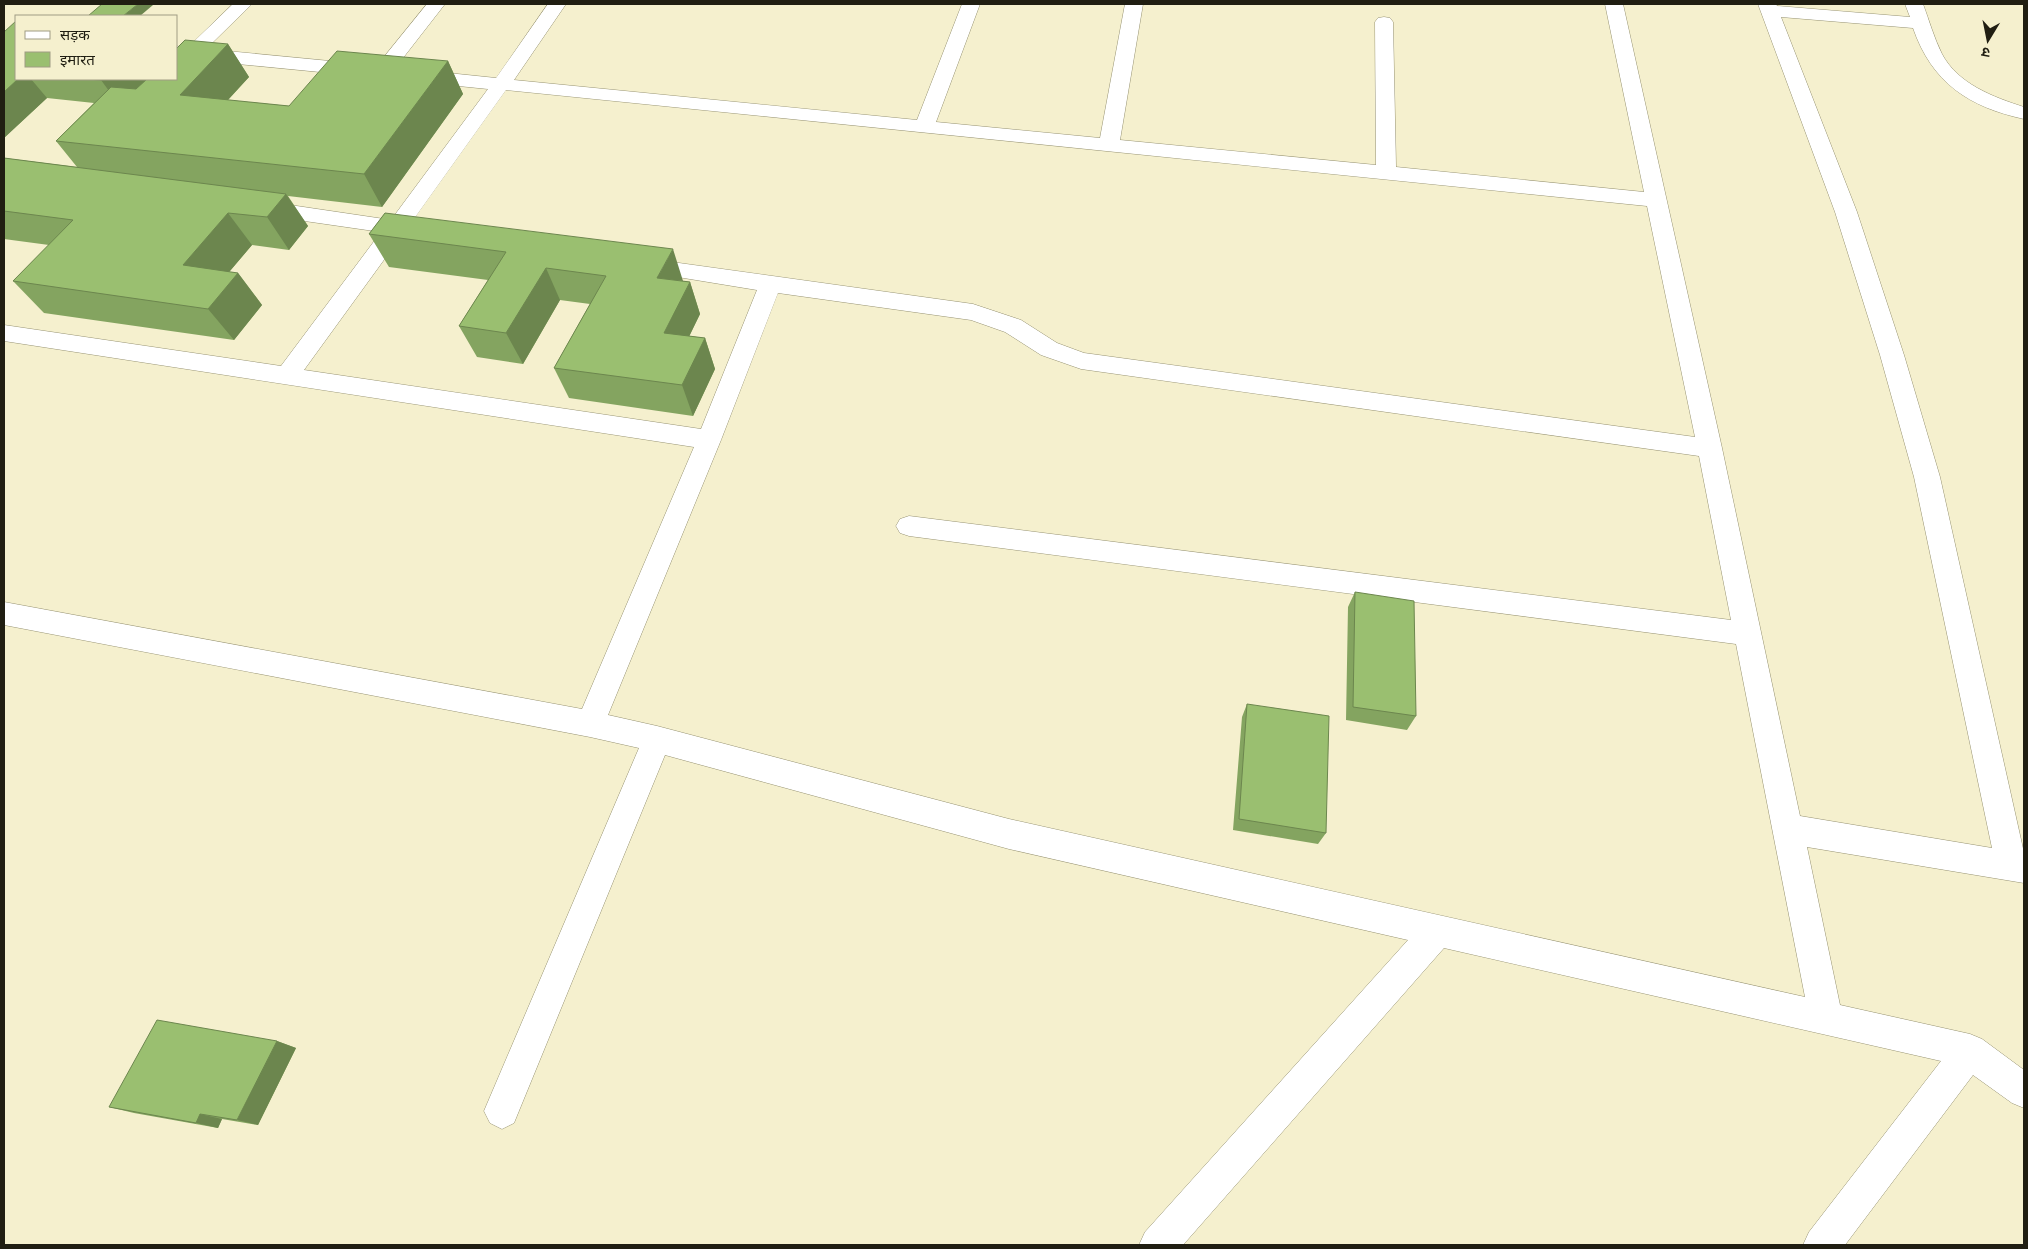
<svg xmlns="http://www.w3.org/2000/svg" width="2028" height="1249" viewBox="0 0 2028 1249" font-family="'Source Serif 4','Noto Sans Devanagari',serif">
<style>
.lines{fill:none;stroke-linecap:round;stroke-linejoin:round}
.minor-casing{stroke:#979373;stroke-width:1}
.minor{fill:#fff;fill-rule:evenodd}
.wall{fill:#84a460}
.shaded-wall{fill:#6c864e}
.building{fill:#9abf70;stroke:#6c864e}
</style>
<rect width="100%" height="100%" fill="#f5f0ce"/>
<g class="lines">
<defs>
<path id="minor" d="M233,4H252L206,49L361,64L368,66L370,70L368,74L361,76L176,58V46L187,48Z
M427,4H445L389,76L382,78L375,76L373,72L375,68Z
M548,4H566L514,80L917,120L962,4H980L936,122L1100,138L1125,4H1143L1120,140L1376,165L1375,22L1378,18L1384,17L1390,18L1393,22L1396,167L1644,192L1605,4H1623L1722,448L1800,816L1992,848L1914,477L1880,355L1835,212L1758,4H1776L1777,6L1910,17L1905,4H1923C1929,20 1934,38 1942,54C1958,84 1993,97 2024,107V119C1969,107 1932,83 1913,28L1781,17L1857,212L1904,355L1940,477L2024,853V883L1807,847L1840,1005L1970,1034L1982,1039L2024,1070V1108L2012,1103L1973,1075L1845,1245H1803L1809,1232L1941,1061L1444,948L1183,1245H1139L1145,1232L1408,940L1009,849L665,755L514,1123L502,1129L490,1123L484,1111L639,748L590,737L4,625V602L582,709L694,447L4,341V325L281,366L381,232L263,215L256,213L253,208L256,203L263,201L391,220L488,89L419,82L412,80L410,76L412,72L419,70L496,78ZM506,90L1647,206L1695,437L1084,353L1057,343L1021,320L973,304L643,258L635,260L632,265L635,270L757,290L701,429L304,370L402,235L413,237L421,235L424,230L421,225L411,223ZM778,293L971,320L1005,332L1041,355L1081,369L1699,456L1731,620L909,516L900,519L896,526L900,533L909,536L1736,644L1805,997L1009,819L657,726L608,715L721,440Z"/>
</defs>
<use href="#minor" class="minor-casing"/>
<use href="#minor" class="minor"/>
</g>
<path class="wall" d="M4,32L16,79H176L228,44L249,77L228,100L289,106L448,61L463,94L382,207L288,196L308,226L289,250L252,245L229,272L238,273L262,305L234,340L44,313L13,281L49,245L4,239V158L77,167L56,141L94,103L47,98L4,138Z
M385,213L683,281L690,282L700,314L689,336L705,338L715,369L693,416L569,398L554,368L590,304L560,300L523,364L477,357L459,326L488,280L389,267L369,234Z
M1355,592L1416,716L1407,730L1346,720L1348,607Z
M1247,704L1326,833L1318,844L1233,830L1242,717Z
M277,1041L296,1048L258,1125L222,1119L218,1128L134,1113L109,1107Z"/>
<path class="shaded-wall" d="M138,4H152L153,5L140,16H123Z
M228,44L249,77L202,128L180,95Z
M448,61L463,94L382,207L364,174Z
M18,79H31L47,98L4,138V92Z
M103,79H148L120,106L101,80Z
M286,194L308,226L289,250L267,217Z
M228,213L252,245L208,297L183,265Z
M673,249L683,281L657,278Z
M546,268L560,300L523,364L506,333Z
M238,273L262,305L234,340L208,309Z
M690,282L700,314L676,364L664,333Z
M705,338L715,369L693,416L682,385Z
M277,1041L296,1048L258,1125L237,1120Z
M200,1114L222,1119L218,1128L196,1123Z"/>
<path class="building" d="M102,4H138L123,16H88Z
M16,21V79H18L4,92V32Z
M185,40L228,44L180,95L289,106L337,51L448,61L364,174L56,141L111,87L136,89L147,79H176V49Z
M86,79H103L101,80Z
M4,158L286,194L267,217L228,213L183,265L238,273L208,309L13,281L73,220L4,211Z
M385,213L673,249L657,278L690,282L664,333L705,338L682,385L554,368L606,276L546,268L506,333L459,326L506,252L369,234Z
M1355,592L1414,601L1416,716L1353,707Z
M1247,704L1329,716L1326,833L1239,819Z
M157,1020L277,1041L237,1120L200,1114L196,1123L109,1107Z"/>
<rect width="2028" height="1249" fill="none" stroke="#201e12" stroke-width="10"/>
<rect x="15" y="15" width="162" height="65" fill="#f5f0ce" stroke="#a09c83"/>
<rect x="25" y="31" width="25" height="8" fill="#ffffff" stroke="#a09c83"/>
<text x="60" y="40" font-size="15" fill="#201e12">सड़क</text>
<rect x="25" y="52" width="25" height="15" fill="#9abf70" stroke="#a09c83"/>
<text x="60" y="65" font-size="15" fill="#201e12">इमारत</text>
<g transform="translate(1988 40) rotate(190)" stroke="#f5f0ce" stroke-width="4" paint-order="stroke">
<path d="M0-4L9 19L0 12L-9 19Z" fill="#201e12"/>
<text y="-8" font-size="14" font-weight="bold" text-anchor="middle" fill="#201e12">उ</text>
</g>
</svg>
